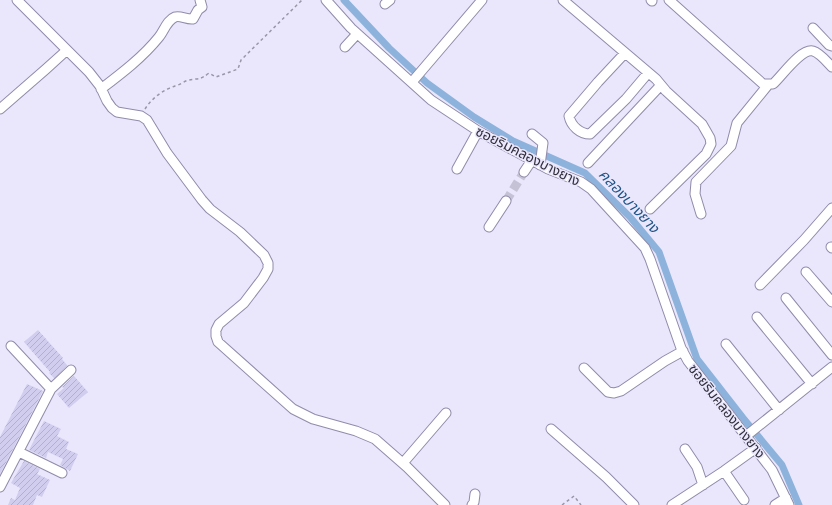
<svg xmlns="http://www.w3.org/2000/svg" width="832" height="505" font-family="Overpass,'Noto Sans Thai',sans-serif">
  <defs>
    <pattern id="building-hatch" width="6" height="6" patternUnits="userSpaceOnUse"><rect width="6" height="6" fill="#d0cdef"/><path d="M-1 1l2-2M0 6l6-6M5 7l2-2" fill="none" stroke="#b3b0ce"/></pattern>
  </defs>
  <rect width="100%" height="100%" fill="#eae7fc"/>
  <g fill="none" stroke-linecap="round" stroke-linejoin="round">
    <path stroke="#8db3dc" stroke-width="7" d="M344,0L389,48L427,83L474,117L513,141L585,173L630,217L659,252L697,359L743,418L782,465L799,505"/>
  </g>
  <path fill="url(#building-hatch)" d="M38,330L63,358L62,359L67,365L54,378L49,373L50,372L24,342Z
    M74,376L88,392L69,408L57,394L64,388L62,387Z
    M27,384L43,391L0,474V437Z
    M44,421L61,429L57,436L69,442L66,449L78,454L70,471L60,465L63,459L48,452L46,458L29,450Z
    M24,461L40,469L37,474L50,480L42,497L37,495L33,505H8L11,498L15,500L20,488L11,483Z"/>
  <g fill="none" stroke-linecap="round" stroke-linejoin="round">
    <path stroke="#c5c2d5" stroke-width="9" stroke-dasharray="9 4.5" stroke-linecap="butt" d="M506,201L524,172"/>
    <g stroke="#908baa" stroke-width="11">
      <path id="minor" d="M17,0L89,72L100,86L107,101L112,108L117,112L141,116L147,120L167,153L202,200L210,209L240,232L264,255L268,263V269L263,278L244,303L219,324L216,330V336L218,342L293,409L313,419L356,431L375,439L407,467L445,505
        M326,0L351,28L431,100L478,131L548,169L581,182L591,189L645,248L650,259L681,348L688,361L772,470L789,505
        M563,0L656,79L666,91L702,124L710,138L711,144L706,154L650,209
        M651,0L652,1
        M669,0L763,84H773C782,76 801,48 813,51C820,53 827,62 832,67
        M385,4L390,0
        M813,28L829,45L832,46
        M345,47L357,34
        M625,53L598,82L569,116C571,126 580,134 590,134L626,99L648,73
        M412,82L482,0
        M101,89C122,73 143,57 159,37C164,31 167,20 175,17C180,15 187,20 193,19L198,10L202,7L200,0
        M0,109L46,69L67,50
        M532,134L543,143L540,165
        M588,163L661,85
        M457,169L478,131
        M524,172L532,160
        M701,214L695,194L696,182L731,146L737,123L768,85
        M489,227L506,201
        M831,247L832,248
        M806,272L832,302
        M760,285L804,240L832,208
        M786,298L832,355
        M757,317L812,384
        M726,344L779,410
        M584,368L608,392L614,393L621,391L665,361L683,351
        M51,389L71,370
        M551,429L606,477L634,505
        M746,436L832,367
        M685,449L697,467L703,485
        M19,452L62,473
        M403,463L446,413
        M724,471L744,500
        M0,487L51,389L11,346
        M472,505L474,502L475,494
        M672,505L724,471L756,448
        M775,505L786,498"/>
    </g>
    <path stroke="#9996a8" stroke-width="1.5" stroke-dasharray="3 3" stroke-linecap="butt" d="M145,109C152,98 163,90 175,86C180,85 184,81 189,80C200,78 200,80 209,73L216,77L238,69L241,60L302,0
      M562,505L574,496L581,505"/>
    <use href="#minor" stroke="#fff" stroke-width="9"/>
  </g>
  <g text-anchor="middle" stroke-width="3" stroke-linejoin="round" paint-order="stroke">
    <g font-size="14" fill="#312e3b" stroke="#eae7fc">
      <text transform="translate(528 156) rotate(27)" y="5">ซอยริมคลองบางยาง</text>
      <text transform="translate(727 411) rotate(52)" y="5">ซอยริมคลองบางยาง</text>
    </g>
    <g font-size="15" font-style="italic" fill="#1f5588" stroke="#eae7fc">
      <text transform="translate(629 201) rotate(47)" y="5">คลองบางยาง</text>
    </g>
  </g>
</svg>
